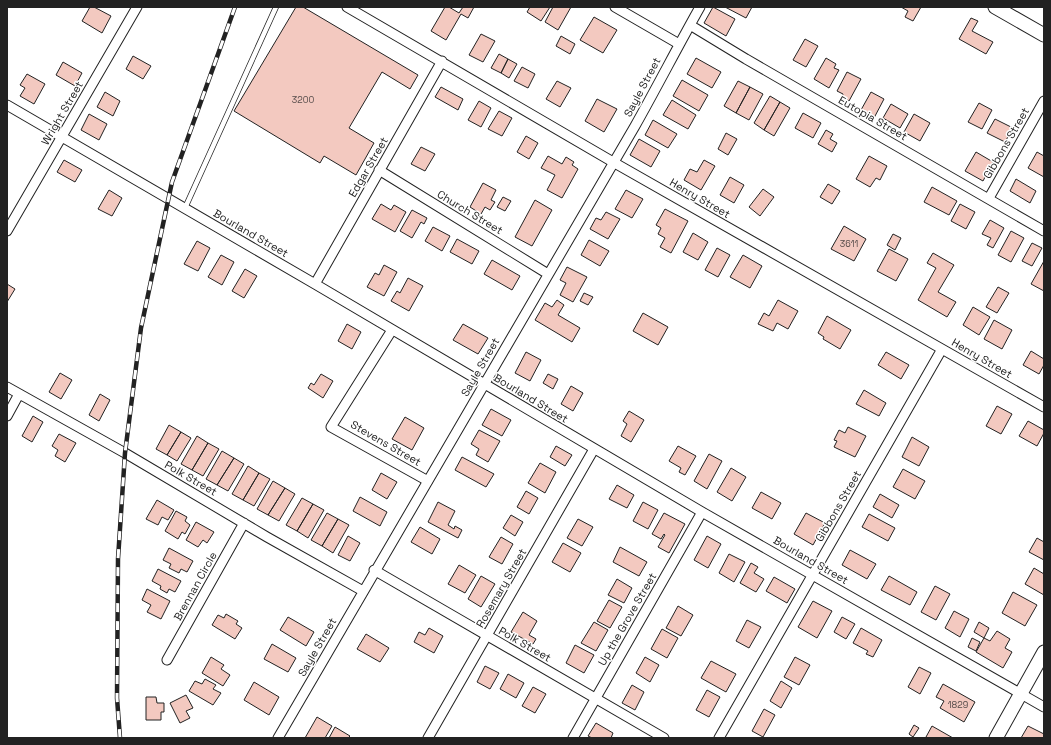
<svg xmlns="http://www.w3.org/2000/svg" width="1051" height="745" font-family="'Space Grotesk',sans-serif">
  <rect width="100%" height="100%" fill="#fff"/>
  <path fill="#f3c9c0" stroke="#222" d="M90,7H94L111,16L102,33L82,21Z
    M296,7H303L418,75L410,89L382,72L349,128L374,143L356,175L324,156L320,163L234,111Z
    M445,7H449L459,13L463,7H474L468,18L461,14L446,40L431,31Z
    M530,7H550L541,21L527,12Z
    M553,7H571L558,30L545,22Z
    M713,7L735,19L726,36L704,23Z
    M725,7H752L746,18Z
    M901,7H921L913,21L905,17L908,11Z
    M594,17L617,30L603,53L580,40Z
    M971,18L978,21L972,31L993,42L986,54L959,39Z
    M481,34L495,41L483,62L469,55Z
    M561,36L575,44L570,54L556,46Z
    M805,39L818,46L806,67L793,60Z
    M499,54L508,59L501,73L491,68Z
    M133,56L151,66L143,79L126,69Z
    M696,58L721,72L712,88L687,74Z
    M826,58L836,64L834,68L839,70L829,88L814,79Z
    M508,59L517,64L509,78L501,73Z
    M63,62L82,73L75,86L56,75Z
    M522,67L535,74L528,88L514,81Z
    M847,72L861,79L849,101L842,97L843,94L837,91Z
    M27,74L45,84L34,104L20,96L25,88L20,85Z
    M682,80L708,95L699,111L673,96Z
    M557,81L571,88L560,107L546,99Z
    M738,81L750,87L736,113L724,106Z
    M441,87L463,99L458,110L435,97Z
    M750,87L763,94L749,120L736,113Z
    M105,92L120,101L113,116L97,107Z
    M871,92L884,99L874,118L861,110Z
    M770,96L780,102L764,130L754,123Z
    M597,99L617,109L604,132L585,121Z
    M672,100L696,115L688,129L663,115Z
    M479,101L491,108L481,127L468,120Z
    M780,102L790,108L774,136L764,130Z
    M979,103L992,110L982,129L968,122Z
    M891,104L908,114L900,128L883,118Z
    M499,111L512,118L502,136L488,129Z
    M803,113L821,123L813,138L795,128Z
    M89,114L107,124L99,140L81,130Z
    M914,114L930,123L920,141L904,132Z
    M995,119L1013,128L1005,142L987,133Z
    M653,120L677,134L668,148L645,135Z
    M826,130L833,134L830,139L837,143L832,152L818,144Z
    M726,133L737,139L728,155L718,149Z
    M526,136L538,143L529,159L517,152Z
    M639,139L660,151L651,167L630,155Z
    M421,147L435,154L425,171L411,164Z
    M976,152L993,162L983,181L965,171Z
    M1037,152L1044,156V177L1028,168Z
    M548,156L562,164L566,157L574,162L572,165L578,169L562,198L547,190L555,175L541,168Z
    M869,156L887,166L880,180L876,178L870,187L856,179Z
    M64,160L82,170L75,182L57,172Z
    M704,160L715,166L701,190L684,180L690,169L697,172Z
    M730,177L744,185L734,203L720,195Z
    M1016,179L1036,191L1030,203L1010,191Z
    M483,183L496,190L491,200L495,202L490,210L485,207L481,214L470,207Z
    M828,184L840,191L832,204L820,197Z
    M932,187L957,201L949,215L924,202Z
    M763,189L774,197L760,216L749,207Z
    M109,190L122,198L112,216L98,209Z
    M626,190L643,199L632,218L615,209Z
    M503,197L511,201L505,211L497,207Z
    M535,200L552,210L532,246L515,237Z
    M381,204L391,210L394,205L406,212L395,232L372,219Z
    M960,204L975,212L966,229L951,221Z
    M665,209L688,221L671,253L660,247L665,238L658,234L661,228L656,225Z
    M412,210L427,218L424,224L421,222L412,238L400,231Z
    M606,212L620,219L608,239L590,229L596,218L601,220Z
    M990,220L1004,228L993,248L987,245L991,238L982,234Z
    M844,226L866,239L854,261L831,249Z
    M433,227L450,236L442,251L425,241Z
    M1011,231L1024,238L1011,262L998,255Z
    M693,233L708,242L698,260L683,252Z
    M893,234L901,238L895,250L887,245Z
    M457,239L479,251L472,264L450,252Z
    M589,240L609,251L600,266L581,255Z
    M197,241L210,248L198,271L184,264Z
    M1032,243L1042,248L1032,266L1022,261Z
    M717,248L730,255L718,277L705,270Z
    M889,249L908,259L896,281L877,271Z
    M933,253L954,265L938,292L956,302L947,317L918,300L936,268L927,263Z
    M221,255L234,262L222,285L208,277Z
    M743,255L762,266L750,288L730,277Z
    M492,260L520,276L512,290L484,274Z
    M1044,261V291L1031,284Z
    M384,265L397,272L384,296L367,287L375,273L379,275Z
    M567,267L587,277L573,302L560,295L566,283L560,280Z
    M245,269L257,276L244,298L232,291Z
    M408,278L423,286L409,311L391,301L397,291L400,293Z
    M7,284L15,289L7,302Z
    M998,287L1009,293L997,313L986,307Z
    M584,293L593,297L588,305L580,301Z
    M557,300L564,305L558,315L580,328L572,342L535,320L545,303L552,307Z
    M778,300L798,311L788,329L777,323L773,331L758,324L764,313L769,316Z
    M973,307L990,317L979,335L963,325Z
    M643,313L668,327L658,345L633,331Z
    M827,316L851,330L840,349L823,339L824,337L818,333Z
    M994,320L1012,330L1002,349L984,339Z
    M347,324L361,332L352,349L338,341Z
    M463,324L488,338L478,354L453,340Z
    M1031,351L1044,359V365L1039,374L1023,365Z
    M526,352L541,360L530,381L515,373Z
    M886,352L909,365L901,379L878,365Z
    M60,373L72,380L61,399L49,392Z
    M321,374L333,381L323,398L308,388L311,383L314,385Z
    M548,374L558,379L553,389L543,383Z
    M571,386L583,393L573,411L561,404Z
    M864,390L886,403L879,416L856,404Z
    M100,394L110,400L99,421L89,415Z
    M997,406L1012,414L1001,434L986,426Z
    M491,409L511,420L502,436L482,425Z
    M629,411L644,420L631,442L621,436L627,424L623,421Z
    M33,416L43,422L32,442L22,436Z
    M405,417L424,428L412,450L392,439Z
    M1028,421L1044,430V433L1037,446L1019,436Z
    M169,425L181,432L167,455L156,449Z
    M848,427L866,436L855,457L834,447L837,441L834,440L839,430L845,433Z
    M479,430L500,441L488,462L476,455L479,449L471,444Z
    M181,432L191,438L177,461L167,455Z
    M59,434L76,443L65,462L55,456L58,450L52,446Z
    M197,436L208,443L192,470L181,464Z
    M912,437L929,447L919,466L902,457Z
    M208,443L219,449L203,476L192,470Z
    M556,446L572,455L565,466L550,457Z
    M678,446L696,456L685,475L679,472L681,468L669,461Z
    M222,451L234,458L217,485L206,479Z
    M709,454L722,461L707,489L694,481Z
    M462,457L494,474L486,487L455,470Z
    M234,458L244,464L228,491L217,485Z
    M540,463L556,472L545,493L528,483Z
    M248,466L259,473L243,500L232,494Z
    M731,468L746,477L732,501L717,492Z
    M903,469L925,481L915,499L893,487Z
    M259,473L270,479L254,506L243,500Z
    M381,473L397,482L387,499L372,490Z
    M273,481L285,488L268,515L257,509Z
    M617,485L634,495L627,508L609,499Z
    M285,488L295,494L279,521L268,515Z
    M526,491L538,498L529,514L517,507Z
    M761,492L781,503L772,519L752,508Z
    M880,494L899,505L892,518L873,507Z
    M360,497L387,512L380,526L353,511Z
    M302,498L313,504L297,531L286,525Z
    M157,500L174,510L168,520L162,517L158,525L146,519Z
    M438,502L455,511L448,525L454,529L455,526L462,530L458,538L428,522Z
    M643,502L658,510L648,529L633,521Z
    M313,504L324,510L308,538L297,531Z
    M176,511L187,517L185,521L190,525L185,534L182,532L178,539L165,531Z
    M327,513L338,519L322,546L311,540Z
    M664,513L685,524L669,553L658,547L665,535L664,534L661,539L652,534Z
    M806,513L825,523L813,545L794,534Z
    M869,514L895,528L888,541L862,527Z
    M511,515L523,522L515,536L503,528Z
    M338,519L349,525L333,553L322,546Z
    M578,519L593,527L582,546L567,538Z
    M196,522L214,532L207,543L203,540L198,547L186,540Z
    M420,527L440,539L432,554L411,542Z
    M348,536L360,543L350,561L338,555Z
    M707,536L721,544L708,568L694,560Z
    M501,537L513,544L502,564L489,557Z
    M1037,538L1044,542V560L1029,552Z
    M563,543L581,553L570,572L552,562Z
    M620,547L647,562L639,576L613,562Z
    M169,548L193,561L187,572L181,569L179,573L169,568L171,564L163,560Z
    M850,550L876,564L867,579L842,565Z
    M729,554L745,562L734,582L719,573Z
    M751,563L758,567L754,573L764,579L756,592L740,583Z
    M459,565L476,575L465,593L448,584Z
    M1034,568L1044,574V595L1025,584Z
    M158,569L181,581L175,592L169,589L167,593L160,589L161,586L152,581Z
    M481,576L495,584L481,607L468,599Z
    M889,576L917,592L910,605L881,590Z
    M774,577L795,589L787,603L766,591Z
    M617,579L632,588L624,603L608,595Z
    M935,586L950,594L936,620L921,612Z
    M147,589L170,601L161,619L147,612L151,605L142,600Z
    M1013,592L1037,605L1025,626L1002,613Z
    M609,600L622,607L610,628L597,621Z
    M813,601L832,611L817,638L798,627Z
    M678,606L693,615L681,636L666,628Z
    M954,611L969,619L960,637L945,628Z
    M523,612L537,621L529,635L536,639L533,644L511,632Z
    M226,614L238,621L236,624L242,628L235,639L212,625L218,615L224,618Z
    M288,617L314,632L306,646L280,630Z
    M842,617L855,624L846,639L834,632Z
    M747,620L761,627L749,648L736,641Z
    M594,622L608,630L596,651L581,643Z
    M979,622L989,628L984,638L974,632Z
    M429,628L443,636L434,653L414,642L419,632L425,635Z
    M861,628L882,640L873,657L866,654L868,651L853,643Z
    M662,629L678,638L667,658L651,649Z
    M997,631L1010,639L1005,648L1012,652L1003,668L976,652L984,638L990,641Z
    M366,634L389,648L380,662L357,649Z
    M972,638L980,642L976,651L968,647Z
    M272,644L296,658L288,672L264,659Z
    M575,645L594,655L584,673L566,663Z
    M211,657L224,665L221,669L230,675L223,686L202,673Z
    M645,657L659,665L650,682L636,673Z
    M795,657L810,665L799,685L784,677Z
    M711,661L736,674L726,692L701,678Z
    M485,666L499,673L490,689L477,682Z
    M919,667L931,673L920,694L908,687Z
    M508,674L524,683L516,698L500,689Z
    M205,679L216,685L213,689L221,693L213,705L189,691L195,681L202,684Z
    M781,681L792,688L781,708L770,701Z
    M254,682L279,697L269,715L244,700Z
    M943,684L975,702L964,722L940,708L944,701L936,697Z
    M632,685L644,692L635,710L622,703Z
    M533,687L546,694L535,713L522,706Z
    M707,690L720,697L709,717L696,710Z
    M186,695L193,708L186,711L190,718L180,723L170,703Z
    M146,697H156L157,703H164V712H161V720H146Z
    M764,709L775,715L763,737L752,731Z
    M317,717L332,726L325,738H305Z
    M596,723L613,733L611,738H592L588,736Z
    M914,725L919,728L913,737L909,734Z
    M932,726L953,738H928L926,737Z
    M1028,726L1044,734V738H1021Z
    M335,727L350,736L348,738H329Z"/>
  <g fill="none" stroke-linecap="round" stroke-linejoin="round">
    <g stroke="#222" stroke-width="6">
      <path id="lane" d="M185,208L276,7"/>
    </g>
    <g stroke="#222" stroke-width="11">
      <path id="street" d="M347,7L613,162L1044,407
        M615,7L679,44
        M690,25L746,59L1044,231
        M7,105L315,284L702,512L1044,707
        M379,170L548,274
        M989,198L1044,101
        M7,231L137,7
        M315,284L442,61
        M392,330L331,427L428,481
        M7,387L125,453L267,537L363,591
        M7,416L19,394
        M374,570L664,738
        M167,660L244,523
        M278,738C396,533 517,331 635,126C657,87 678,46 700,7
        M428,738L594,449
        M573,738L702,512
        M719,738L942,349"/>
    </g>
    <g stroke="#222" stroke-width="15">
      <path id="secondary" d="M995,7L1044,35
        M996,738L1044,652"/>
    </g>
    <use href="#lane" stroke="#fff" stroke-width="4.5"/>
    <use href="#street" stroke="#fff" stroke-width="9"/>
    <use href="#secondary" stroke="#fff" stroke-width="13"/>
    <g stroke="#222" stroke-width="4.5">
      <path id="rail" d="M120,738L117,698L118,559L125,453L141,328L172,182L235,7"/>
    </g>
    <use href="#rail" stroke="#fff" stroke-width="3" stroke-dasharray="9" stroke-linecap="butt"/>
  </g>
  <g text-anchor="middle" stroke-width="3" stroke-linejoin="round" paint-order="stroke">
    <g font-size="9" fill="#564c4a">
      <text x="303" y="103">3200</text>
      <text x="849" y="247">3611</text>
      <text x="958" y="708">1829</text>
    </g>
    <g font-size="11" fill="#222" stroke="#fff">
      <text transform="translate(642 87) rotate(-62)" y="4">Sayle Street</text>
      <text transform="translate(62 113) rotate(-60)" y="4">Wright Street</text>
      <text transform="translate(873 118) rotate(30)" y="4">Eutopia Street</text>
      <text transform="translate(1006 143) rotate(-60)" y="4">Gibbons Street</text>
      <text transform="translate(368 167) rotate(-60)" y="4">Edgar Street</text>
      <text transform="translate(700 198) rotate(30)" y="4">Henry Street</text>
      <text transform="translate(470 212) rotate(31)" y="4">Church Street</text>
      <text transform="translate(251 233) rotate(30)" y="4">Bourland Street</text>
      <text transform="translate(982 358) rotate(30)" y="4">Henry Street</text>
      <text transform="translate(480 367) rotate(-60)" y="4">Sayle Street</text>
      <text transform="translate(531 398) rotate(31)" y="4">Bourland Street</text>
      <text transform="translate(386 443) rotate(30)" y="4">Stevens Street</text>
      <text transform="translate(191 478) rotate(30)" y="4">Polk Street</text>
      <text transform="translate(838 506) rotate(-60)" y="4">Gibbons Street</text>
      <text transform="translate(811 560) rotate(30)" y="4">Bourland Street</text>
      <text transform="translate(195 586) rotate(-61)" y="4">Brennan Circle</text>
      <text transform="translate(501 588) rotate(-60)" y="4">Rosemary Street</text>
      <text transform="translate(627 619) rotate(-60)" y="4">Up the Grove Street</text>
      <text transform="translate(525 644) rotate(30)" y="4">Polk Street</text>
      <text transform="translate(317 647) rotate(-60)" y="4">Sayle Street</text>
    </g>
  </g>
  <rect width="1051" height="745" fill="none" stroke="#222222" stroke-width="16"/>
</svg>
